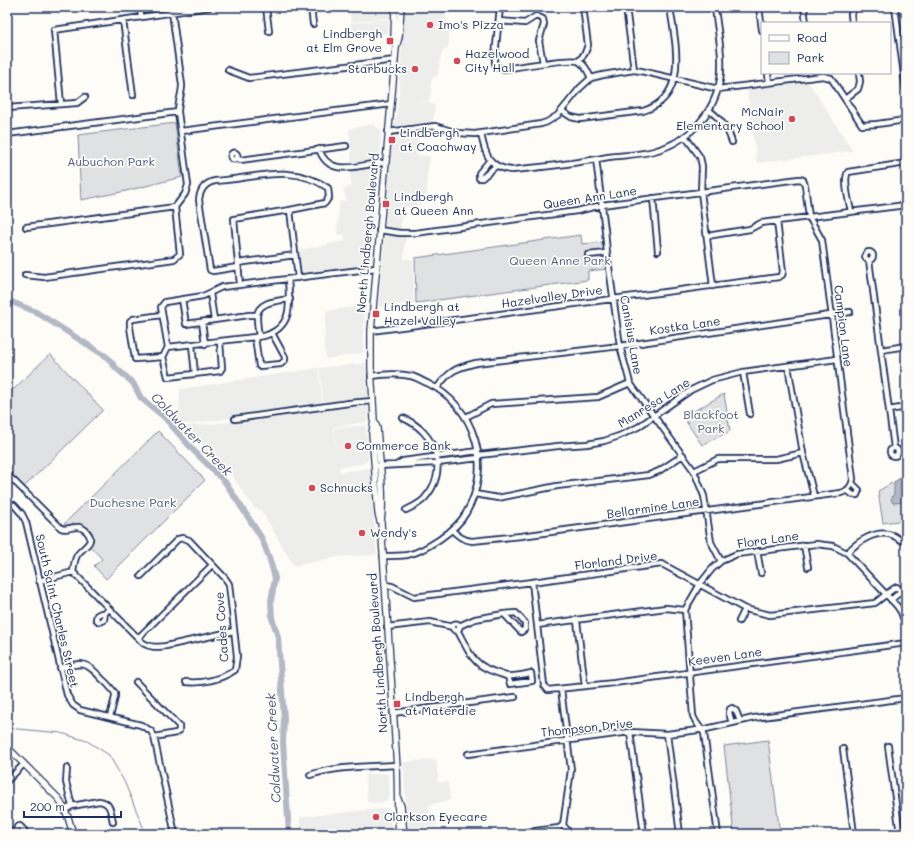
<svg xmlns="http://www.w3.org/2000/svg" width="913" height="841" font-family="Mali,sans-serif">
  <rect width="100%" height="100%" fill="#fdfcf7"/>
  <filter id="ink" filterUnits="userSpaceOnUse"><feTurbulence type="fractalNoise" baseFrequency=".025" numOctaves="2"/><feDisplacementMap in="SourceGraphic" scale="8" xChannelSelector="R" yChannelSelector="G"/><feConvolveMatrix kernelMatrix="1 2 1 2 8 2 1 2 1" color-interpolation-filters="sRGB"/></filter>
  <g filter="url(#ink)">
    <path fill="#edeeec" d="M349,7H391L390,18L351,22Z
      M404,7H445V16L449,22V46L443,51L440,59L438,75L433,77L431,82L430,100L404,104L426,101L435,106L433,122L394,128L398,105Z
      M389,19V33L351,38L350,23Z
      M807,80L853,151L757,163L747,88Z
      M373,124L381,130L380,155L371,158L372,161L352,163L349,129Z
      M419,130L416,155L430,156L427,176V201L422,204L403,208L401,224L402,231L406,235L404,259L413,260L414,303L379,307L392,135Z
      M370,167H377L371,264L301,274L299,250L345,241V235L337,234L339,202L346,200L344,189L352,186L349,170Z
      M366,305L363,334V353L326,359L324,344L326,311Z
      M366,363L368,398L324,404L319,368Z
      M318,368L323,404L191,424H183L179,417L180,389Z
      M368,405L367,422L333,427L337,449L334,428L366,425L368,460L362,464L339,467L340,472L370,468L377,555L337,557L294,566L261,510L254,508L231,474L188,431L186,426L242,421Z
      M436,759L438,778L436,782H448L450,800L429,805L430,817H436L437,825L408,829L403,762Z
      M386,773L389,778L390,797L383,802L370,803L367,801L365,775Z
      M388,808L392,834H300V821L301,817Z"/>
    <path fill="#e0e1e3" stroke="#7e88a0" d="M175,123L182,177L126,191L81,200L78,135Z
      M581,235L582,244L604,242L608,269L588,271V280L416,303L415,258Z
      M50,354L103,410L24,487L7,469V389H14Z
      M724,394L730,431L702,445L683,417Z
      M158,431L205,480L106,579L94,566L102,559L88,544L90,540L84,529H70L62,526Z
      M906,475V520L883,523L878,491Z
      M768,740L780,834H734L724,746Z"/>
    <path fill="#b3b8c5" stroke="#76819c" d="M906,475V502L893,503L891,500L894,493V483L897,480Z"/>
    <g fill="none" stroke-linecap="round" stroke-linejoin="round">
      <path stroke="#76819c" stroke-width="1" d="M7,728L61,733L87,741L109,755L124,781L146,834"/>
      <path stroke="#b3b8c5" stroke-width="6" d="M7,300L36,312L107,357L116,368L133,383L141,398L164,417L194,451L225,482L261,537L269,557L275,578L271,601L272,618L278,637L284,719L283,742L289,834"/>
      <g stroke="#1b2f5e" stroke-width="8">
        <path id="minor" d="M140,7L141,17
          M266,7L269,31
          M311,7L313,24
          M500,7L495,56V62L496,67L504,69C517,67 569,58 578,61C585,64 588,72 591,78
          M626,7L634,70
          M759,7L762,30
          M804,7L806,23
          M895,7L906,90
          M123,20L133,95
          M499,21L525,23L536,16L543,19L544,24L539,41L543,63
          M852,23L851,14L855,7
          M579,61L585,53L588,45L583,7
          M228,70L249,78L395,60
          M768,73L769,83
          M845,99L858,89L860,82L859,73
          M61,104L54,30L209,7
          M7,108L77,103L85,97
          M709,110C721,119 728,128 732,142
          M562,111L571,117L580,119L643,111C690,97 675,42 670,7
          M181,131L391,104
          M388,132L435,126L458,133L475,134L541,124L547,122L558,115L580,88L591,78L603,75L634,70L641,71L718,89L823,76L831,78L862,125L877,124L906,120
          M7,134L178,112
          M481,134C485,154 489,168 512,170C544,167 577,163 608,157C623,155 639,155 654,151C688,142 714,114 720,80C724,56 717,30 715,7
          M685,136L700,157L702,166L701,192L713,286
          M319,149C330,181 362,162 386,163
          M230.5 156a3.5 3.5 0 1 1 7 0a3.5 3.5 0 1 1-7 0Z
          M237,158L240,160L346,146
          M596,159L605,230L607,253L620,346L630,383L694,471L704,496L711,542L721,561
          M490,160L479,173V178H482L496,166
          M653,198L658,251
          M851,211C849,202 843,180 848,172L906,163
          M777,221L783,272L782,275
          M26,227L175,207
          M379,230L400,233H415L577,211L602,205L799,179L803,180
          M707,236L750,229L761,223L906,205
          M865 256a4 4 0 1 1 8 0a4 4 0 1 1-8 0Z
          M588,255L607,253
          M869,260L894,448
          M238,263L295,255
          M238,267L213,271L210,270L199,200C200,189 205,183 215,181C255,179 291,162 328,188L329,197L325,203L290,210
          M25,275L44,277L174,259L180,254L175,207L185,194L188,185L178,112C178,102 182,94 182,85L172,12
          M288,279C290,304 293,327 264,336L168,347L161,307L165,302L203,296L222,287L376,268
          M240,285L234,219L290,210L298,278
          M210,293L214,320
          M182,299L186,324L249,315H257
          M162,315L133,319L130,321V327L135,359L163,357
          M202,322L205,344
          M371,331L779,277L782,275
          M255,337L259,366L281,364L285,360V357L272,333
          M259,337C258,330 257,324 257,317C257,301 278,301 290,299
          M192,345L195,374
          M168,347L163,357L168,377L220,371L222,368L220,342
          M881,350L906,346
          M788,366L803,453L814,496
          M743,372L750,414
          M371,376C384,374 398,373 411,376C416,377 422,381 427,383C476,406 493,467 466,513C460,524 450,532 440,539C431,545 418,553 407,555C400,556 391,556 383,556
          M437,388C450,370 456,368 476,363L620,346L850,312
          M889,410L906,407
          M466,417L491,404L598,397L630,383
          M403,418C436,432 450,471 424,499C419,504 412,507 406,510
          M235,419L349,403L373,401
          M890 452a4 4 0 1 1 8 0a4 4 0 1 1-8 0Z
          M479,455L558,446L587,444L604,441L619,436L638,427L691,390L712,380L743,372L837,359
          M398,464L403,461L478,451
          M377,466L437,463L479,458
          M694,471L718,459H776L803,453
          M7,474L61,528C67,531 72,526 79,527C82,528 85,529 87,532C96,542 83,547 78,554C74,559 74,567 73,572L39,581
          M847,490L853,495H857L859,490L852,483
          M475,494L498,498L557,486L649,475L659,471L683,455
          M14,505L22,514L26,522L67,695L73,705L80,710L141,725L151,731L154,737L175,834
          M452,530C458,536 463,540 472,541L521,536L841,493C848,491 852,486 853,479L822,240L809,217L805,185L803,180
          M804,545L808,567
          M757,551L761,573
          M847,553C857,542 876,529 892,535C897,537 900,541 906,542
          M73,572L143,643C151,648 157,647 166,646L234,631
          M141,576L178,539L183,538L189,540L225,578L229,584L237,656L235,670C222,679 202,684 186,682
          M532,582L544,685L548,690L614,683L906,643
          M385,585L392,586L414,597L532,582L662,564L745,609L770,615L875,603C881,599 893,588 897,587L900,590L899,593L891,600
          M105,613H101L97,615L96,619L99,622L104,620L105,613L109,609
          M577,621L585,686
          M739,621L745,609
          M452.5 627a3.5 3.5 0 1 1 7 0a3.5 3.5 0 1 1-7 0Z
          M537,625L666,608L685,610
          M459,626L475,619L504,614L521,632L525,629V623L516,613L504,614
          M387,627L430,622L453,627
          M457,630C463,639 467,652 475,660C483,669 495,672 506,676C514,677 522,675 531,673L532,681L510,684L508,676
          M138,638L212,565
          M60,668C83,662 86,661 102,679C107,683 111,688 115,693V697L110,717
          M136,682L179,726V731L176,733L154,737
          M393,713L515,697
          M732,723L729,713L730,709L732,708L736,711L740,721
          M630,732L644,834
          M667,734L680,834
          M888,746L900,834
          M843,749L854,834
          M468,754L630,732L667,734L706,729L754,718L906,698
          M67,768L66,782L72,806
          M310,775C337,766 368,767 396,765
          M7,781L24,764
          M65,810L72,806L99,801C111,802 111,813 113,822
          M563,825L567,830V834
          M7,833L16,831L17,827L20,826L24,830L21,834
          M525,834L527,832L559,828L563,825L571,770L561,689
          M718,834L704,733L696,722L693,716L685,610L700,584L712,569L721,561L737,554L816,544L833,546L847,553L897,606L901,612L906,626"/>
      </g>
      <g stroke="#1b2f5e" stroke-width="8">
        <path id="major" d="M395,7L394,37L396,47
          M374,420L372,433L378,513L380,521
          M7,747L59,799L68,817L73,834
          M398,799L401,806L404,834
          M399,834C397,812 398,790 397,768L381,522C385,492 379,459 377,428L374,420L373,401L371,368V331L396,48L399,37L401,7"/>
      </g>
      <use href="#minor" stroke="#fdfcf7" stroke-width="4.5"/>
      <use href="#major" stroke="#fdfcf7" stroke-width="5.5"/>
    </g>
  </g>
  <g fill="#d1495b" stroke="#fdfcf7" stroke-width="1.5">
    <circle cx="430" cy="25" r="4"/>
    <rect x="386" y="37" width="8" height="8" rx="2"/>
    <circle cx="457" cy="61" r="4"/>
    <circle cx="415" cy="69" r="4"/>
    <circle cx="792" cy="119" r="4"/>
    <rect x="388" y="136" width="8" height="8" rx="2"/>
    <rect x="382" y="200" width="8" height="8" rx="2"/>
    <rect x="372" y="310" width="8" height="8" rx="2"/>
    <circle cx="348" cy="446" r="4"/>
    <circle cx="312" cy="488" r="4"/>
    <circle cx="362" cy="533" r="4"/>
    <rect x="393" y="700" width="8" height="8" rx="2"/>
    <circle cx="376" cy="817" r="4"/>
  </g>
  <g text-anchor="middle" stroke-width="3.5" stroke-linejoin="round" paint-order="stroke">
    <g font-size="12" fill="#1b2f5e" stroke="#fdfcf7" text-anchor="start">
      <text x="438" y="29">Imo's Pizza</text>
      <text x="382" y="38" text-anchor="end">Lindbergh<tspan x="382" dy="14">at Elm Grove</tspan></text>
      <text x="465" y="58">Hazelwood<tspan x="465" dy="14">City Hall</tspan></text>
      <text x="407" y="73" text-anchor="end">Starbucks</text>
      <text x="784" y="116" text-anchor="end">McNair<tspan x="784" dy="14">Elementary School</tspan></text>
      <text x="400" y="137">Lindbergh<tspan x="400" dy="14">at Coachway</tspan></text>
      <text x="394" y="201">Lindbergh<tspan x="394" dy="14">at Queen Ann</tspan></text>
      <text x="384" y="311">Lindbergh at<tspan x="384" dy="14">Hazel Valley</tspan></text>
      <text x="356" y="450">Commerce Bank</text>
      <text x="320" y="492">Schnucks</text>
      <text x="370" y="537">Wendy's</text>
      <text x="405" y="701">Lindbergh<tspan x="405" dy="14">at Materdie</tspan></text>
      <text x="384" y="821">Clarkson Eyecare</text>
    </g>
    <g font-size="12" fill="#4c5c7f" stroke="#fdfcf7">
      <text x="111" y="166">Aubuchon Park</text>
      <text x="560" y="265">Queen Anne Park</text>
      <text x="711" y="419">Blackfoot<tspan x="711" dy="14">Park</tspan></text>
      <text x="133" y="507">Duchesne Park</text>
    </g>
    <g font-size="12" fill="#1b2f5e" stroke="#fdfcf7">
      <text transform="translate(590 198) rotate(-9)" y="4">Queen Ann Lane</text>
      <text transform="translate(368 233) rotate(-85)" y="4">North Lindbergh Boulevard</text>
      <text transform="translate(552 297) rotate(-8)" y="4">Hazelvalley Drive</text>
      <text transform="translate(685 326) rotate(-8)" y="4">Kostka Lane</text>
      <text transform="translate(843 326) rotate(83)" y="4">Campion Lane</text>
      <text transform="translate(631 335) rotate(80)" y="4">Canisius Lane</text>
      <text transform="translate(654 403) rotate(-32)" y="4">Manresa Lane</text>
      <text transform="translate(653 508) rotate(-8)" y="4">Bellarmine Lane</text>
      <text transform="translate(768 540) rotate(-8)" y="4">Flora Lane</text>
      <text transform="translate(616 561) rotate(-7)" y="4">Florland Drive</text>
      <text transform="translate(57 611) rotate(77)" y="4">South Saint Charles Street</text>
      <text transform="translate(222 627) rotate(-94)" y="4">Cades Cove</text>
      <text transform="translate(378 653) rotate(-94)" y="4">North Lindbergh Boulevard</text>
      <text transform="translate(725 657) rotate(-8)" y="4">Keeven Lane</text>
      <text transform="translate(587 728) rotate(-6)" y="4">Thompson Drive</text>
    </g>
    <g font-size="13" font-style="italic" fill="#49587d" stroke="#fdfcf7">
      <text transform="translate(192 434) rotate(46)" y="5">Coldwater Creek</text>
      <text transform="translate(273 748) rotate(-93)" y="5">Coldwater Creek</text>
    </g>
  </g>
  <rect width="913" height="841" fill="none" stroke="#fdfcf7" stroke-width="24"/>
  <rect x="12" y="12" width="889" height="817" fill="none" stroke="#1b2f5e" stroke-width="1.5" filter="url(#ink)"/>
  <rect x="761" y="22" width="130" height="52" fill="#fdfcf7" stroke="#a3aaba"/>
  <rect x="769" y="35" width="20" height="6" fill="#fdfcf7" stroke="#a3aaba"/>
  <text x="797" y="42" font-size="12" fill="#1b2f5e">Road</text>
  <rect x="769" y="52" width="20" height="12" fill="#e0e1e3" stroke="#a3aaba"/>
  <text x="797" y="62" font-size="12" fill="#1b2f5e">Park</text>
  <path d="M24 811v6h97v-6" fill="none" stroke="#1b2f5e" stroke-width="2"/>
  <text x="30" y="811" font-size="12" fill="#1b2f5e" stroke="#fdfcf7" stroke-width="3" paint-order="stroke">200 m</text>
</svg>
